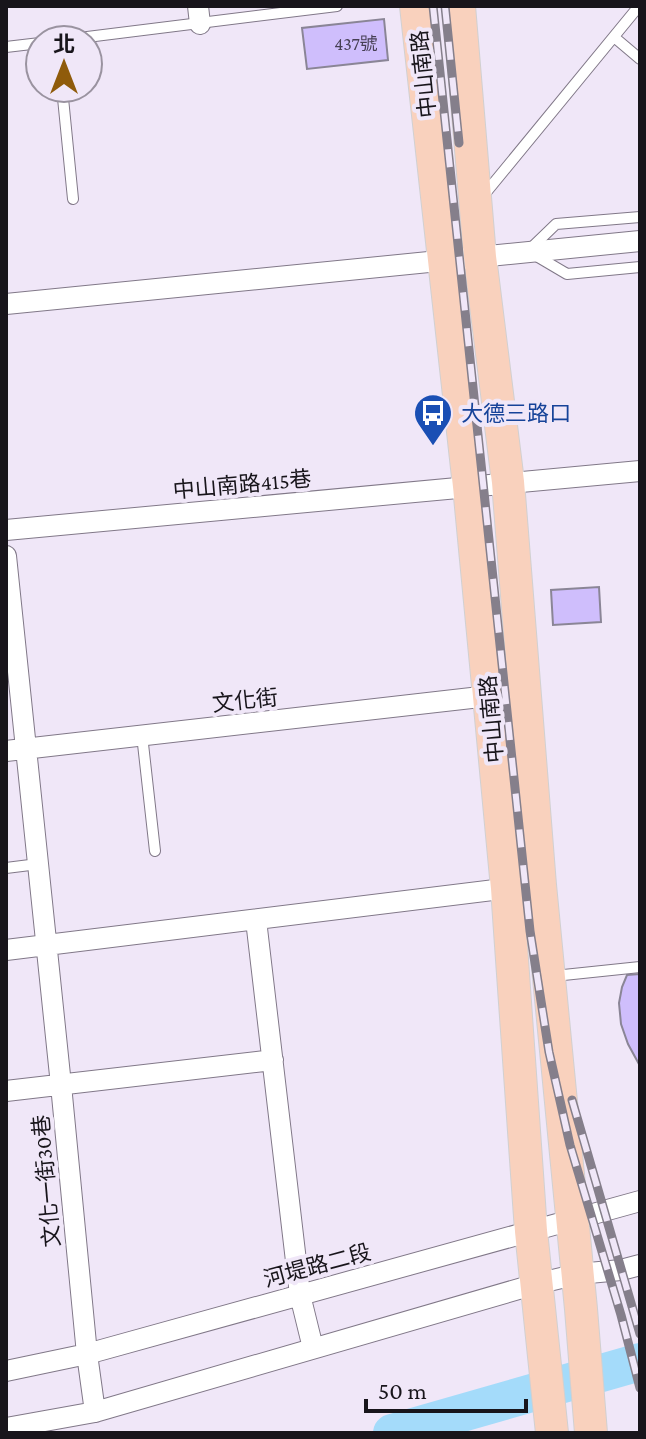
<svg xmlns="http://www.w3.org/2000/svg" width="646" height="1439" font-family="'Crimson Pro','Noto Sans TC',serif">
  <rect width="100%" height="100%" fill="#f0e7f8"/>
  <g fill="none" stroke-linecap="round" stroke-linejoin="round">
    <path stroke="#a4dbfa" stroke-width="38" d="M392,1433L640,1362"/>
  </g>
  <path fill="#cfbefc" stroke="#8a8596" stroke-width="2" d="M384,19L388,60L307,69L302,28Z
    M599,587L601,622L553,625L551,590Z
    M640,974V1066L628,1044L621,1024L619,1003L622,987L627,975Z"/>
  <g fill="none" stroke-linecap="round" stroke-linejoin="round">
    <g stroke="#817888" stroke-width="12">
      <path id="lane" d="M614,37L640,59
        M63,40L337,6
        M6,47L40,43
        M62,88L73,199
        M483,196L639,6
        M640,217L556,224L528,251L567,274L640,267
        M142,735L155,851
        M6,868L38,864
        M554,976L640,967"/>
    </g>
    <g stroke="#817888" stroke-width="22">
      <path id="street" d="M198,6L200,24
        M6,304L640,241
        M6,530L640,471
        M6,556L61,1085L87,1354L95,1412
        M6,751L489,696
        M256,920L300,1295L313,1348
        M6,950L518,887
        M6,1091L273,1060
        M6,1371L87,1354L640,1201
        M6,1428L95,1412L536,1284L578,1274L621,1270L640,1265"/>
    </g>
    <g stroke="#d1d0d1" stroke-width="34">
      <path id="primary" d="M416,6L469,486L489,696L507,888L531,1231L552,1433
        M459,6L480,257L508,482L540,885L581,1309L591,1433"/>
    </g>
    <use href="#lane" stroke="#fff" stroke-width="10"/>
    <use href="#street" stroke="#fff" stroke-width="20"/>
    <use href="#primary" stroke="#f9d1bd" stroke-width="32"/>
    <g stroke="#857f8b" stroke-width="9">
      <path id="rail" d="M433,6L530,931L549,1052L570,1145L621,1315L640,1388
        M445,6L459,143
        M572,1100L640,1334"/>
    </g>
    <use href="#rail" stroke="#f0e7f8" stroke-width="6" stroke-dasharray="18" stroke-linecap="butt"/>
  </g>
  <defs>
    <g id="bus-pin" transform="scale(2)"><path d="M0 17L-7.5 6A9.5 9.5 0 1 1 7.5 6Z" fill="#1a4fb4" stroke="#f0e7f8"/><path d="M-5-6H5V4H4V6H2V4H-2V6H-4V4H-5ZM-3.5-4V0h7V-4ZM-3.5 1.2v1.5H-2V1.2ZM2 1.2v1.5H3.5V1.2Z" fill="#fff"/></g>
  </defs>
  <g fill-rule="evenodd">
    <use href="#bus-pin" x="433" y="413"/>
  </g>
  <g text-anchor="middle" stroke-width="8" stroke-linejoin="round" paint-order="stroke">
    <g font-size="18" fill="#463f53">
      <text x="356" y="50">437號</text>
    </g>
    <g font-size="22" fill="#18151b" stroke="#f0e7f8">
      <text transform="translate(423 74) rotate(-96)" y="8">中山南路</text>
      <text transform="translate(242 484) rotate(-5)" y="8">中山南路415巷</text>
      <text transform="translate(245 700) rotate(-6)" y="8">文化街</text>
      <text transform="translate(491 719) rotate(-95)" y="8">中山南路</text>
      <text transform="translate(46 1181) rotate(-95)" y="8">文化一街30巷</text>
      <text transform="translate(317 1265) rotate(-15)" y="8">河堤路二段</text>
    </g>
    <g font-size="22" fill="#164399" stroke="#f0e7f8" text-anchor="start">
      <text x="461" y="421">大德三路口</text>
    </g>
  </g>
  <rect width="646" height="1439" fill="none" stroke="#18151b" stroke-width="16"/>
  <g transform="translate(64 64)"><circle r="38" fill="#f0e7f8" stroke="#9a93a0" stroke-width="2"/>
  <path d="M0-6L14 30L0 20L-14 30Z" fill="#8f5b0b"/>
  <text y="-12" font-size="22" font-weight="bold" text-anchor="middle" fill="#18151b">北</text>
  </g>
  <path d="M366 1399v12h160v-12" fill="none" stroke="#18151b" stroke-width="4"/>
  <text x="378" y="1399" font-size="24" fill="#18151b" stroke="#f0e7f8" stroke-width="6" paint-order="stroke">50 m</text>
</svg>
